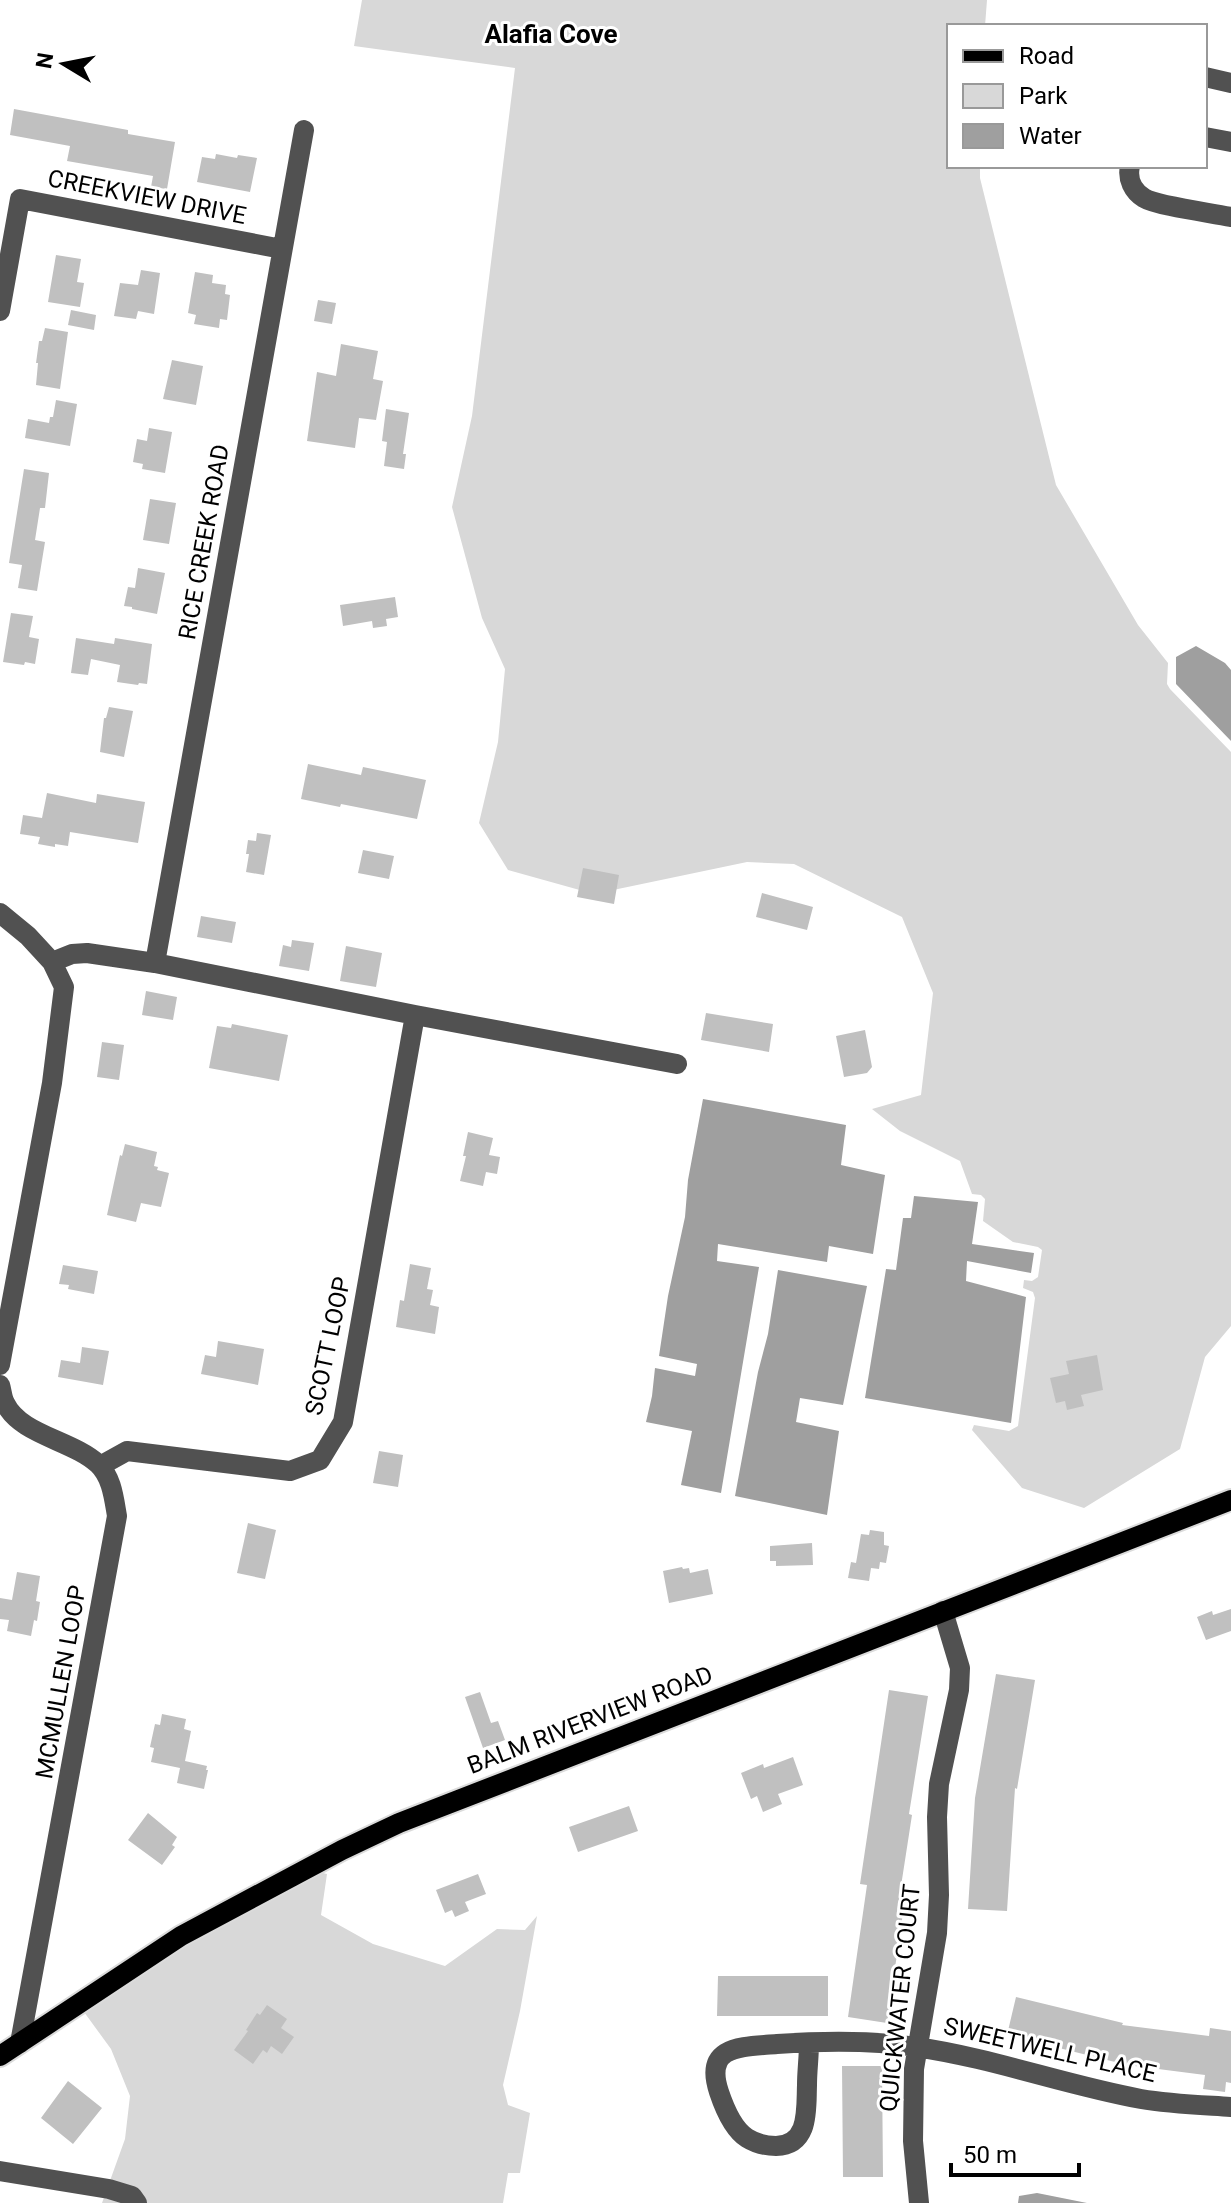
<svg xmlns="http://www.w3.org/2000/svg" width="1231" height="2203" font-family="Roboto,sans-serif">
  <rect width="100%" height="100%" fill="#fff"/>
  <path fill="#d8d8d8" d="M362,0H987L985,26H949V166H980V178L1056,485L1138,625L1168,663L1167,684L1170,689L1231,752V1326L1205,1357L1180,1449L1084,1508L1022,1488L972,1430L974,1425L1009,1431L1018,1426L1035,1298L1033,1292L1023,1288L1024,1280L1032,1281L1038,1277L1042,1250L1038,1247L1013,1242L983,1221L985,1199L981,1195L972,1194L960,1161L900,1131L872,1109L921,1095L933,993L902,917L794,864L747,862L594,894L508,870L479,823L498,742L505,669L482,618L452,507L472,416L515,68L354,46Z
    M319,1872L327,1874L321,1915L373,1944L445,1966L497,1929L525,1930L537,1916L520,2011L503,2085L508,2105L530,2113L520,2173H508L503,2203H102L125,2139L130,2096L111,2049L84,2012L187,1944Z"/>
  <path fill="#9f9f9f" d="M1196,646L1225,663L1231,670V741L1176,684V657Z
    M703,1099L846,1125L841,1165L885,1175L873,1254L829,1246L827,1262L718,1244L717,1261L759,1267L721,1493L681,1485L692,1431L646,1422L652,1396L655,1368L695,1376L697,1364L659,1356L668,1296L685,1217L688,1180Z
    M914,1196L978,1202L972,1244L1034,1253L1031,1273L967,1261L966,1281L1026,1297L1011,1423L865,1398L886,1269L896,1270L903,1218H911Z
    M778,1270L867,1286L843,1405L800,1398L796,1422L839,1431L827,1515L735,1496L758,1372L768,1334Z
    M1037,2193L1087,2203H1018L1019,2196Z"/>
  <path fill="#c0c0c0" d="M14,109L128,130V134L175,142L167,189L151,187L153,176L67,161L70,146L10,135Z
    M216,154L237,158L238,155L257,158L250,192L197,182L202,157L215,159Z
    M56,255L81,259L77,282L84,283L80,307L48,302Z
    M141,270L160,273L154,314L138,311L136,319L114,316L120,283L138,285Z
    M195,272L213,275L212,283L226,285L225,294L230,295L227,320L220,319L219,328L194,324L196,315L188,313Z
    M318,300L336,303L332,324L314,321Z
    M71,310L96,315L94,330L68,325Z
    M45,328L68,332L60,389L36,385L38,363H36L39,341H42Z
    M341,344L378,351L373,379L383,381L376,420L359,418L355,448L307,441L317,372L336,376Z
    M172,360L203,366L196,405L163,399Z
    M56,400L77,404L70,446L25,438L28,419L49,423L50,417H53Z
    M386,409L409,413L403,454H406L404,469L384,466L387,442L382,441Z
    M149,428L172,432L165,473L142,469L143,464L133,462L137,439L147,441Z
    M24,469L49,473L45,508H40L35,540L45,542L37,591L18,588L22,565L9,563Z
    M150,499L176,503L169,544L143,540Z
    M138,568L165,573L157,614L132,609V607L124,606L128,587L135,588Z
    M395,597L398,617L386,619L387,626L373,628L372,621L343,626L340,605Z
    M11,613L33,616L29,637L39,639L35,664L25,662L24,665L3,662Z
    M76,638L114,644L115,638L152,644L147,684L139,683L138,685L117,682L120,665L91,659L88,675L71,673Z
    M109,707L133,711L124,757L100,752L104,718H106Z
    M308,764L361,775L363,767L426,780L417,819L341,804L340,807L301,799Z
    M47,793L96,803L97,794L145,802L138,843L70,832L68,846L55,844V847L38,844L40,837L20,834L23,815L42,818Z
    M257,833L271,835L264,875L246,872L249,854H246L248,840L256,841Z
    M363,850L394,856L389,879L358,873Z
    M583,868L619,875L614,904L577,897Z
    M762,893L813,907L807,930L756,917Z
    M201,916L236,922L232,943L197,937Z
    M292,940L314,943L309,971L279,966L283,945L291,947Z
    M346,946L382,953L376,987L340,981Z
    M146,991L177,997L173,1020L142,1015Z
    M706,1013L773,1024L769,1052L701,1040Z
    M232,1024L288,1035L279,1081L209,1068L217,1026L231,1028Z
    M865,1030L872,1067L867,1073L844,1077L836,1036Z
    M102,1042L124,1045L119,1080L97,1077Z
    M468,1132L493,1138L489,1155L500,1157L497,1174L486,1172L483,1186L460,1181L466,1156H463Z
    M125,1144L157,1152L154,1166L158,1167L157,1170L169,1173L161,1207L141,1203L136,1222L107,1215L120,1155L122,1156Z
    M410,1264L431,1268L427,1289L433,1290L430,1305L439,1307L435,1334L396,1327L400,1300L404,1301Z
    M63,1265L98,1271L94,1294L68,1289L69,1285L59,1284Z
    M218,1341L264,1349L258,1385L201,1374L205,1355L216,1357Z
    M82,1347L109,1351L103,1385L58,1377L61,1360L80,1363Z
    M1097,1355L1103,1390L1081,1395L1084,1406L1067,1410L1065,1401L1056,1403L1050,1378L1069,1374L1066,1361Z
    M379,1451L403,1455L398,1487L373,1483Z
    M248,1523L276,1530L265,1579L237,1573Z
    M870,1530L884,1532V1545L889,1546L886,1563L880,1562L879,1569L871,1568L869,1581L848,1578L851,1562L856,1563L861,1534L869,1535Z
    M812,1543L813,1565L776,1566V1561H770V1546Z
    M682,1567L683,1569L689,1568L690,1573L708,1569L713,1594L669,1603L663,1571Z
    M17,1572L40,1576L36,1601L40,1602L37,1621L34,1620L31,1636L7,1631L9,1620L0,1619V1598L12,1600Z
    M1231,1609V1631L1206,1640L1197,1617L1212,1611L1213,1615Z
    M996,1674L1035,1680L1017,1789L1015,1788L1007,1911L968,1909L975,1798Z
    M889,1690L928,1696L909,1814L912,1815L897,1912L903,1913L887,2023L848,2017L867,1885L860,1884Z
    M480,1692L491,1723L498,1721L505,1740L483,1748L465,1697Z
    M162,1714L186,1719L184,1729L191,1731L185,1761L207,1766L206,1770H208L204,1789L177,1783L180,1768L151,1762L154,1748L150,1747L155,1724L160,1725Z
    M793,1757L803,1785L778,1794L782,1804L763,1812L757,1796L751,1799L741,1773L763,1764L764,1768Z
    M629,1806L638,1831L578,1852L569,1827Z
    M148,1813L177,1837L172,1845L175,1847L162,1865L128,1840Z
    M478,1874L486,1894L465,1902L469,1911L455,1917L452,1910L445,1913L436,1890Z
    M718,1976H828V2016H717Z
    M1016,1997L1123,2023L1122,2025L1209,2036L1210,2028L1231,2031V2083L1226,2082L1225,2092L1203,2089L1205,2075L1127,2065L1007,2035Z
    M267,2005L287,2019L281,2028L294,2037L282,2054L271,2046L267,2053L263,2050L253,2064L234,2050L248,2031L246,2030L257,2013L260,2015Z
    M842,2066H882L883,2177H843Z
    M68,2081L102,2108L73,2144L41,2118Z"/>
  <g fill="none" stroke-linecap="round" stroke-linejoin="round">
    <g stroke="#dbdbdb" stroke-width="24">
      <path id="major" d="M0,2056L181,1936L342,1850L399,1823L1231,1500"/>
    </g>
    <path stroke="#515151" stroke-width="20" d="M1205,77L1231,83
      M1205,137L1231,142
      M1130,166C1127,179 1133,191 1144,198C1157,206 1213,213 1231,217
      M0,311L20,199L282,249
      M0,913L28,936L52,962L64,987L52,1083L0,1365
      M52,962L72,954L87,953L155,963L415,1015L677,1064
      M155,963L304,130
      M0,1385C2,1391 2,1398 5,1403C20,1435 72,1440 98,1464C112,1477 114,1499 117,1516L20,2043
      M100,1466L127,1451L290,1471L320,1460L343,1422L415,1015
      M809,2043C809,2057 807,2071 807,2085C806,2109 810,2145 776,2146C766,2146 755,2143 747,2138C733,2129 724,2107 719,2092C703,2044 743,2047 777,2044C823,2041 871,2040 916,2047C992,2058 1065,2085 1141,2099C1170,2104 1201,2105 1231,2107
      M0,2171L109,2189L132,2196L137,2203
      M919,2203L913,2141L914,2069L937,1933L939,1895L937,1817L939,1784L959,1690L960,1668L943,1611"/>
    <use href="#major" stroke="#000" stroke-width="20"/>
  </g>
  <g text-anchor="middle" stroke-width="6" stroke-linejoin="round" paint-order="stroke">
    <g font-size="24" fill="#000" stroke="#fff">
      <text transform="translate(147 197) rotate(11)" y="8">CREEKVIEW DRIVE</text>
      <text transform="translate(204 542) rotate(-80)" y="8">RICE CREEK ROAD</text>
      <text transform="translate(328 1346) rotate(-78)" y="8">SCOTT LOOP</text>
      <text transform="translate(61 1682) rotate(-80)" y="8">MCMULLEN LOOP</text>
      <text transform="translate(590 1720) rotate(-21)" y="8">BALM RIVERVIEW ROAD</text>
      <text transform="translate(900 1998) rotate(-84)" y="8">QUICKWATER COURT</text>
      <text transform="translate(1050 2050) rotate(13)" y="8">SWEETWELL PLACE</text>
    </g>
    <g font-size="26" font-weight="bold" fill="#000" stroke="#fff">
      <text x="551" y="43">Alafia Cove</text>
    </g>
  </g>
  <rect x="947" y="24" width="260" height="144" fill="#ffffff" stroke="#999999" stroke-width="2"/>
  <rect x="963" y="50" width="40" height="12" fill="#000000" stroke="#999999" stroke-width="2"/>
  <text x="1019" y="64" font-size="24" fill="#000000">Road</text>
  <rect x="963" y="84" width="40" height="24" fill="#d8d8d8" stroke="#999999" stroke-width="2"/>
  <text x="1019" y="104" font-size="24" fill="#000000">Park</text>
  <rect x="963" y="124" width="40" height="24" fill="#9f9f9f" stroke="#999999" stroke-width="2"/>
  <text x="1019" y="144" font-size="24" fill="#000000">Water</text>
  <g transform="translate(64 64) rotate(280)" stroke="#ffffff" stroke-width="6" paint-order="stroke">
  <path d="M0-6L14 30L0 20L-14 30Z" fill="#000000"/>
  <text y="-12" font-size="22" font-weight="bold" text-anchor="middle" fill="#000000">N</text>
  </g>
  <path d="M951 2163v12h128v-12" fill="none" stroke="#000000" stroke-width="4"/>
  <text x="963" y="2163" font-size="24" fill="#000000" stroke="#ffffff" stroke-width="6" paint-order="stroke">50 m</text>
</svg>
